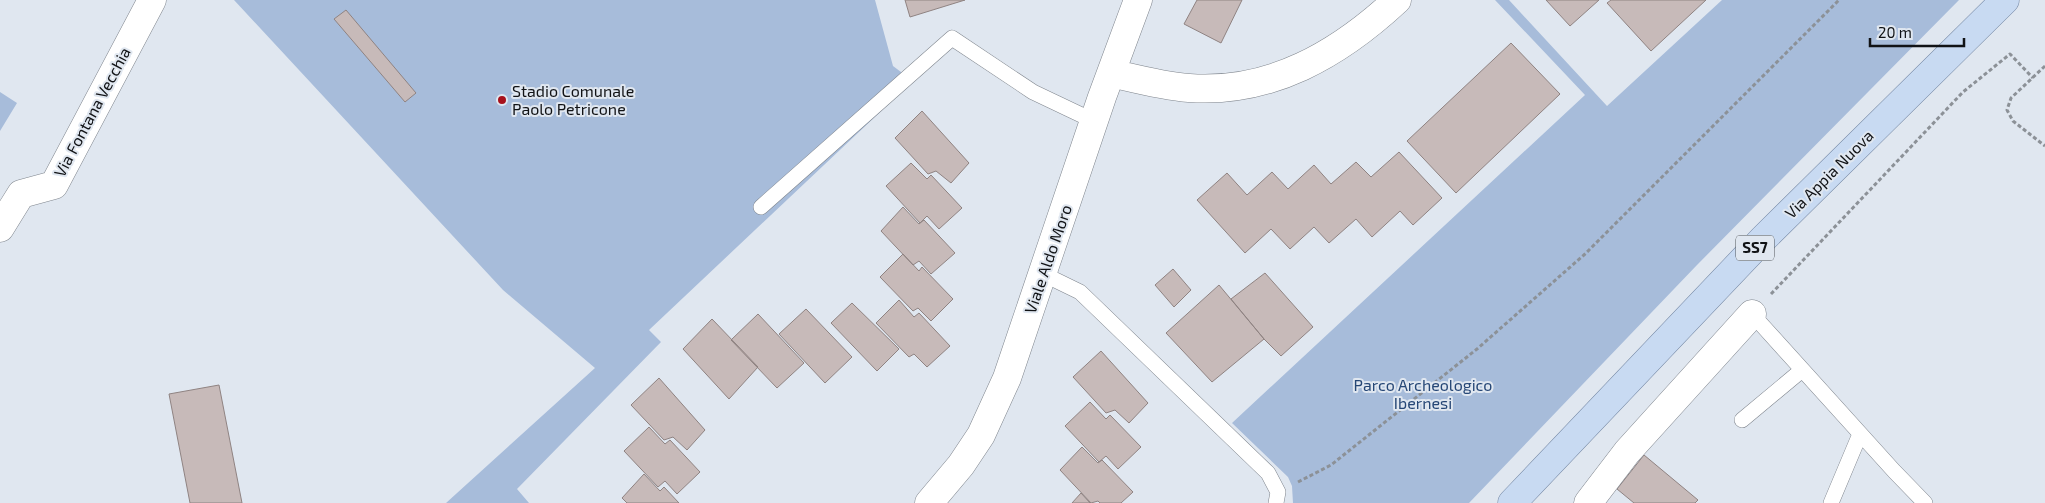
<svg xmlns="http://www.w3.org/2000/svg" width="2045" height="503" font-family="'Exo 2',sans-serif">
  <rect width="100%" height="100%" fill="#e0e7f0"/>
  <path fill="#a7bcda" d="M234,0H875L893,66L913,81L649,330L661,342L517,489L529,503H446L595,368L503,290Z
    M1495,0H1509L1607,106L1722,0H1959L1697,265L1469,503H1293L1292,486L1288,477L1232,423L1585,95Z
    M0,92L17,103L0,131Z"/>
  <path fill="#c7bab9" stroke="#8f8382" d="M905,0H965L910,17Z
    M1197,0H1242L1221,43L1184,24Z
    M1546,0H1599L1570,26Z
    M1611,0H1706L1651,51L1607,3Z
    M346,10L416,93L405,102L334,19Z
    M1511,43L1560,94L1456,193L1407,141Z
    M922,111L969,163L951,183L936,171L928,174L895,138Z
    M1399,152L1442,198L1413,225L1400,211L1372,237L1356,219L1329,243L1314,227L1290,249L1271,229L1245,253L1197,200L1227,173L1247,195L1272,172L1288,189L1314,165L1331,184L1356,162L1371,177Z
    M911,163L927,179L931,175L962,208L939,229L927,216L920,223L886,186Z
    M903,207L919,224L924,220L955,253L931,274L919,261L913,265L881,231Z
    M903,254L919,271L922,267L953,299L931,321L918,308L913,311L880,277Z
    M1173,269L1191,290L1174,307L1155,285Z
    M1265,273L1313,327L1281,356L1264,339L1231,299Z
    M1219,285L1264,339L1212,382L1166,333Z
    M899,300L914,317L919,313L950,346L927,367L914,354L909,357L876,323Z
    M852,303L899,349L877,371L831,323Z
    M806,309L852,357L825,383L779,334Z
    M758,314L804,363L777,388L731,340Z
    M712,319L758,367L729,399L683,349Z
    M1101,351L1148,403L1129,423L1115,410L1106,413L1073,377Z
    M659,378L705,430L687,450L673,437L664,440L631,405Z
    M219,385L242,503H190L169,394Z
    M1090,402L1106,419L1110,415L1141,447L1118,469L1106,456L1099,462L1065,426Z
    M649,427L665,444L670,440L700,472L677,494L665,481L658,487L624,451Z
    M1082,447L1098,463L1102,460L1133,492L1121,503H1100L1098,501L1091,503L1060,470Z
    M1644,455L1698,500L1695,503H1634L1617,489Z
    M644,474L660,491L664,487L679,503H627L622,498Z
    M1081,493L1090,503H1072Z"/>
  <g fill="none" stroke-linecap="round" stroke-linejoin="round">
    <g stroke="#7f858d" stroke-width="16">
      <path id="service" d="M761,207L952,38L1033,92L1094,121
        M1043,274L1080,292L1268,473L1278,492L1276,503
        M1752,314L1894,471L1925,503
        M1742,420L1802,370
        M1831,503L1860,434"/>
    </g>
    <g stroke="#7f858d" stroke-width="29">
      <path id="minor" d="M1111,73C1137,79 1163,86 1189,88C1271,94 1339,54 1397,0
        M0,228L21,194L54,185L152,0
        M929,503L961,465L981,435L1007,378L1102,97L1138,0
        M1588,503L1627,452L1752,314"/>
    </g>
    <g stroke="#7184a0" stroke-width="29">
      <path id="primary" d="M1512,503L1764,238L2005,0"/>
    </g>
    <path stroke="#8c9197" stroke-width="3" stroke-dasharray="4 2.5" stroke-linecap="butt" d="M2045,66L2011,98L2007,110L2013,121L2045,146
      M1771,294L1963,92L2010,54L2033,78
      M1298,482L1331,465L1477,349L1585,254L1839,0"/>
    <use href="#service" stroke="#fff" stroke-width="15"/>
    <use href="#minor" stroke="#fff" stroke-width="28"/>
    <use href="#primary" stroke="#c8daf2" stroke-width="28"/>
  </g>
  <circle fill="#a7101b" stroke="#e0e7f0" stroke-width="2" cx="502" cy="100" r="5"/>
  <g text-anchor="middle" stroke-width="4" stroke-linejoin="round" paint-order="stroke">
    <rect fill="#e0e7f0" stroke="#4f5357" stroke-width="1" x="1736" y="235.5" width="38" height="25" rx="4"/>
    <g font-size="15" font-weight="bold" fill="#111316">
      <text x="1755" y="253">SS7</text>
    </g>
    <g font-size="16" fill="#111316" stroke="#e0e7f0" text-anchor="start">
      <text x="512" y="97">Stadio Comunale<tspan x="512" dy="18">Paolo Petricone</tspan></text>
    </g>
    <g font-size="16" fill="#111316" stroke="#e0e7f0">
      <text transform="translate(92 112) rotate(-62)" y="6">Via Fontana Vecchia</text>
      <text transform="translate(1829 174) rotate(-45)" y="6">Via Appia Nuova</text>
      <text transform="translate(1048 259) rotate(-71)" y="6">Viale Aldo Moro</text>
    </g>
    <g font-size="16" fill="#264776" stroke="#e0e7f0">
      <text x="1423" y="391">Parco Archeologico<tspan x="1423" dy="18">Ibernesi</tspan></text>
    </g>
  </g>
  <path d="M1870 38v8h94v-8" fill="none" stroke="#111316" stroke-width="2.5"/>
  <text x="1878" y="38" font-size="15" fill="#111316" stroke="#e0e7f0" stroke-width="4" paint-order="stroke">20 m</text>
</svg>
